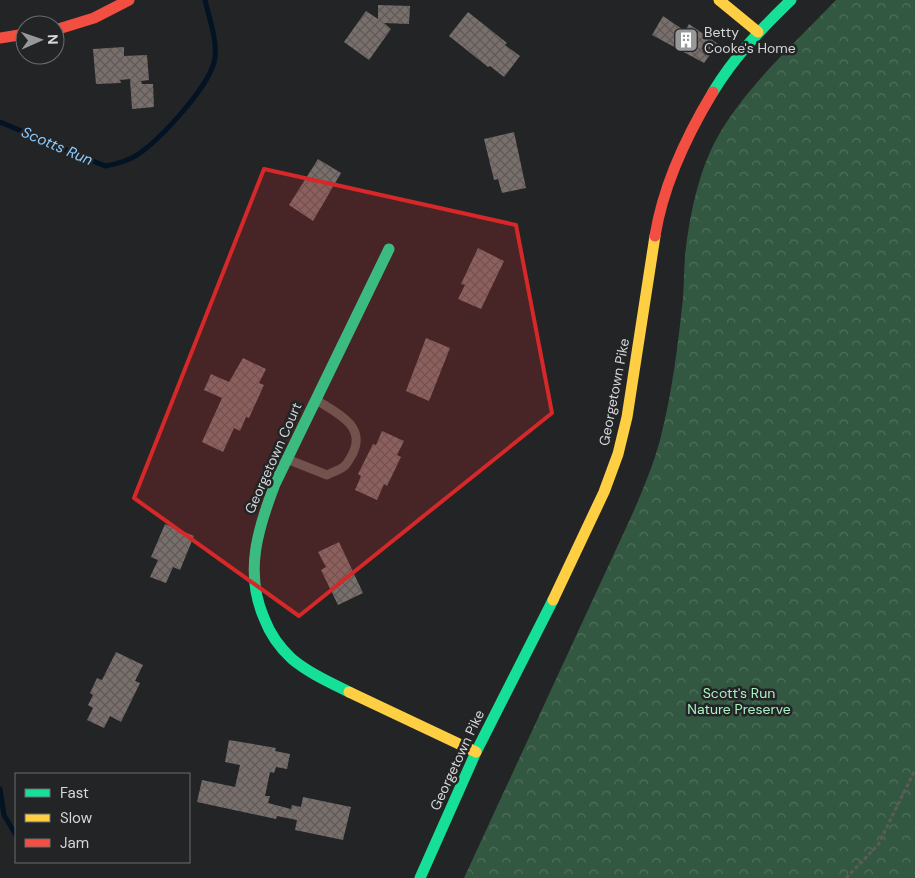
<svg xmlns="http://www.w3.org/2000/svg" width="915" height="878" font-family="'DM Sans',sans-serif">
  <defs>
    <pattern id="forest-crowns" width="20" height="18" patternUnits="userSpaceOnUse" patternTransform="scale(1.25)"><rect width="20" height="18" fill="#335841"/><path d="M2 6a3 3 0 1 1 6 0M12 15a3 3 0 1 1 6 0" fill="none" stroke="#506f5c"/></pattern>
    <pattern id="building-cross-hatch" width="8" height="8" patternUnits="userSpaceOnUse" patternTransform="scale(1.25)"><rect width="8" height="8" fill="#79706c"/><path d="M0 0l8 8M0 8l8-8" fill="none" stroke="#5f5a59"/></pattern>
  </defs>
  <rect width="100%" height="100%" fill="#232425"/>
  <path fill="url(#forest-crowns)" d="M836,0H915V878H464L631,517C642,492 653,466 660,440C672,394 678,345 683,298C684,284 684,270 685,256C689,219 698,173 716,140C743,89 796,42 836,0Z"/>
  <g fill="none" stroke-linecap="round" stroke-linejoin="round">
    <path stroke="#031324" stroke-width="5" d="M0,122L105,166C118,164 129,161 140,153C162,137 213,83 215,57C217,38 209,18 205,0
      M0,789L4,815L16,835"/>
  </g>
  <path fill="url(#building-cross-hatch)" d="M378,5L410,6L409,24L384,23L391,29L369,60L344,42L366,11L378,19Z
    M468,12L507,43L505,45L520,56L504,77L490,66L488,67L449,36Z
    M663,16L685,31L689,24L718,44L704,63L652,35Z
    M124,47V56L147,55L149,80L141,81L142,84H153L154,107L132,109L130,79L120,80L121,83L96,84L93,49Z
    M514,132L526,188L502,193L498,179L494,180L484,139Z
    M318,159L341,173L313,221L289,205Z
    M478,248L504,261L481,309L458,299L465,285L461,284Z
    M426,338L450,348L429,401L406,391Z
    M243,358L266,369L259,383L264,385L249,418L246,417L240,431L234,428L223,452L202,442L222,398L204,390L211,374L229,382Z
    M382,431L404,441L397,455L401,457L387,486L384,484L377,500L355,490L361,476L358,474L373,444L376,445Z
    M165,524L194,536L180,570L173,567L166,583L150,577L158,560L151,557Z
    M339,542L363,593L338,605L321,570L326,567L318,552Z
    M116,652L143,665L135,681L140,683L121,722L110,716L104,728L87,720L93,708L88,705L93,695L90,693L97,678L102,680Z
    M229,740L276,748L275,751L290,754L287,769L276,767L274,773L270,772L265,796H270L268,803L291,809L292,805L301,807L303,797L351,807L343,840L295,830L297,820L277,816L276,819L197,802L202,780L235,787L240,765L225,762Z"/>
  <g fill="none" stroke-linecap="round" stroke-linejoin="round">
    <path stroke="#5b5c59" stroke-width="3" stroke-dasharray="4 2.5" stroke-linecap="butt" d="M846,878L878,845L915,770"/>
    <path stroke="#5b5d58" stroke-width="9" d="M287,459L327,475C344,467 344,470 353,453C366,426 337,413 318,401"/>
    <path stroke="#16e098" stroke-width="11" d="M713,92C734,57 762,28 791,0
      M349,692C329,682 309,673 292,659C279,647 270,634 264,618C244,572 258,528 275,484L389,249
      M420,878L476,752L553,600"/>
    <path stroke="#ffcf43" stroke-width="11" d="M719,0L758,32
      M553,600L604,492L618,454L627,417L655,236
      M349,692L476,752"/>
    <path stroke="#f24e42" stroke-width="11" d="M55,30L94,18L129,0
      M0,38L25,34
      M655,236C663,186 687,135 713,92"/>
  </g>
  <path fill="#d62828" fill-opacity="0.2" stroke="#d62828" stroke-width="4" stroke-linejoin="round" d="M264,169L516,225L552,413L299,616L134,498Z"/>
  <defs>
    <g id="building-square" transform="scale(1.25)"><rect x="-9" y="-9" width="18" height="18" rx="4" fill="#97989a" stroke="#222426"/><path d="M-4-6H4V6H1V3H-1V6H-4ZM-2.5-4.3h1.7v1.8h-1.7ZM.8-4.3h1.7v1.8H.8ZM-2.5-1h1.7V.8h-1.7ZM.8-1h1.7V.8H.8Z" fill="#fff"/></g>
  </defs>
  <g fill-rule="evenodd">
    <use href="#building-square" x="686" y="40"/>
  </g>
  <g text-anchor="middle" stroke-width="5" stroke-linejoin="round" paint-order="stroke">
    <g font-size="14" fill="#d6d7d9" stroke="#222426" text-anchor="start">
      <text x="704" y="37">Betty<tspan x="704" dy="16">Cooke's Home</tspan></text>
    </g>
    <g font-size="14" fill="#d6d7d9" stroke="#222426">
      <text transform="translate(614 392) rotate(-79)" y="5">Georgetown Pike</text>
      <text transform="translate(273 458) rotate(-66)" y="5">Georgetown Court</text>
      <text transform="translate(457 760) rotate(-65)" y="5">Georgetown Pike</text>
    </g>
    <g font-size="14" fill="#abf1c2" stroke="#222426">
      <text x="739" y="698">Scott's Run<tspan x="739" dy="16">Nature Preserve</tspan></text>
    </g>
    <g font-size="15" font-style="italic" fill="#8eccfe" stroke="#222426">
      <text transform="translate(57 146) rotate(23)" y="5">Scotts Run</text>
    </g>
  </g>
  <rect x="15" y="773" width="175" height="90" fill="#222426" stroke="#6a6c6e"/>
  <rect x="25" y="789" width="25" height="8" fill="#16e098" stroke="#6a6c6e"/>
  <text x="60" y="798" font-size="15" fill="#d6d7d9">Fast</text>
  <rect x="25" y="814" width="25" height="8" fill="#ffcf43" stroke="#6a6c6e"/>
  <text x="60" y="823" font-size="15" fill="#d6d7d9">Slow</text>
  <rect x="25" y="839" width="25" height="8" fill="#f24e42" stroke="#6a6c6e"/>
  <text x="60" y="848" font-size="15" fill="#d6d7d9">Jam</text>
  <g transform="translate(40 40) rotate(88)"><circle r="24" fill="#222426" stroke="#6a6c6e"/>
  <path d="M0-4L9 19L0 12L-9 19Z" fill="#97989a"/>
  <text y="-8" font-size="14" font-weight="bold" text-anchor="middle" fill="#d6d7d9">N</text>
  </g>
</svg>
